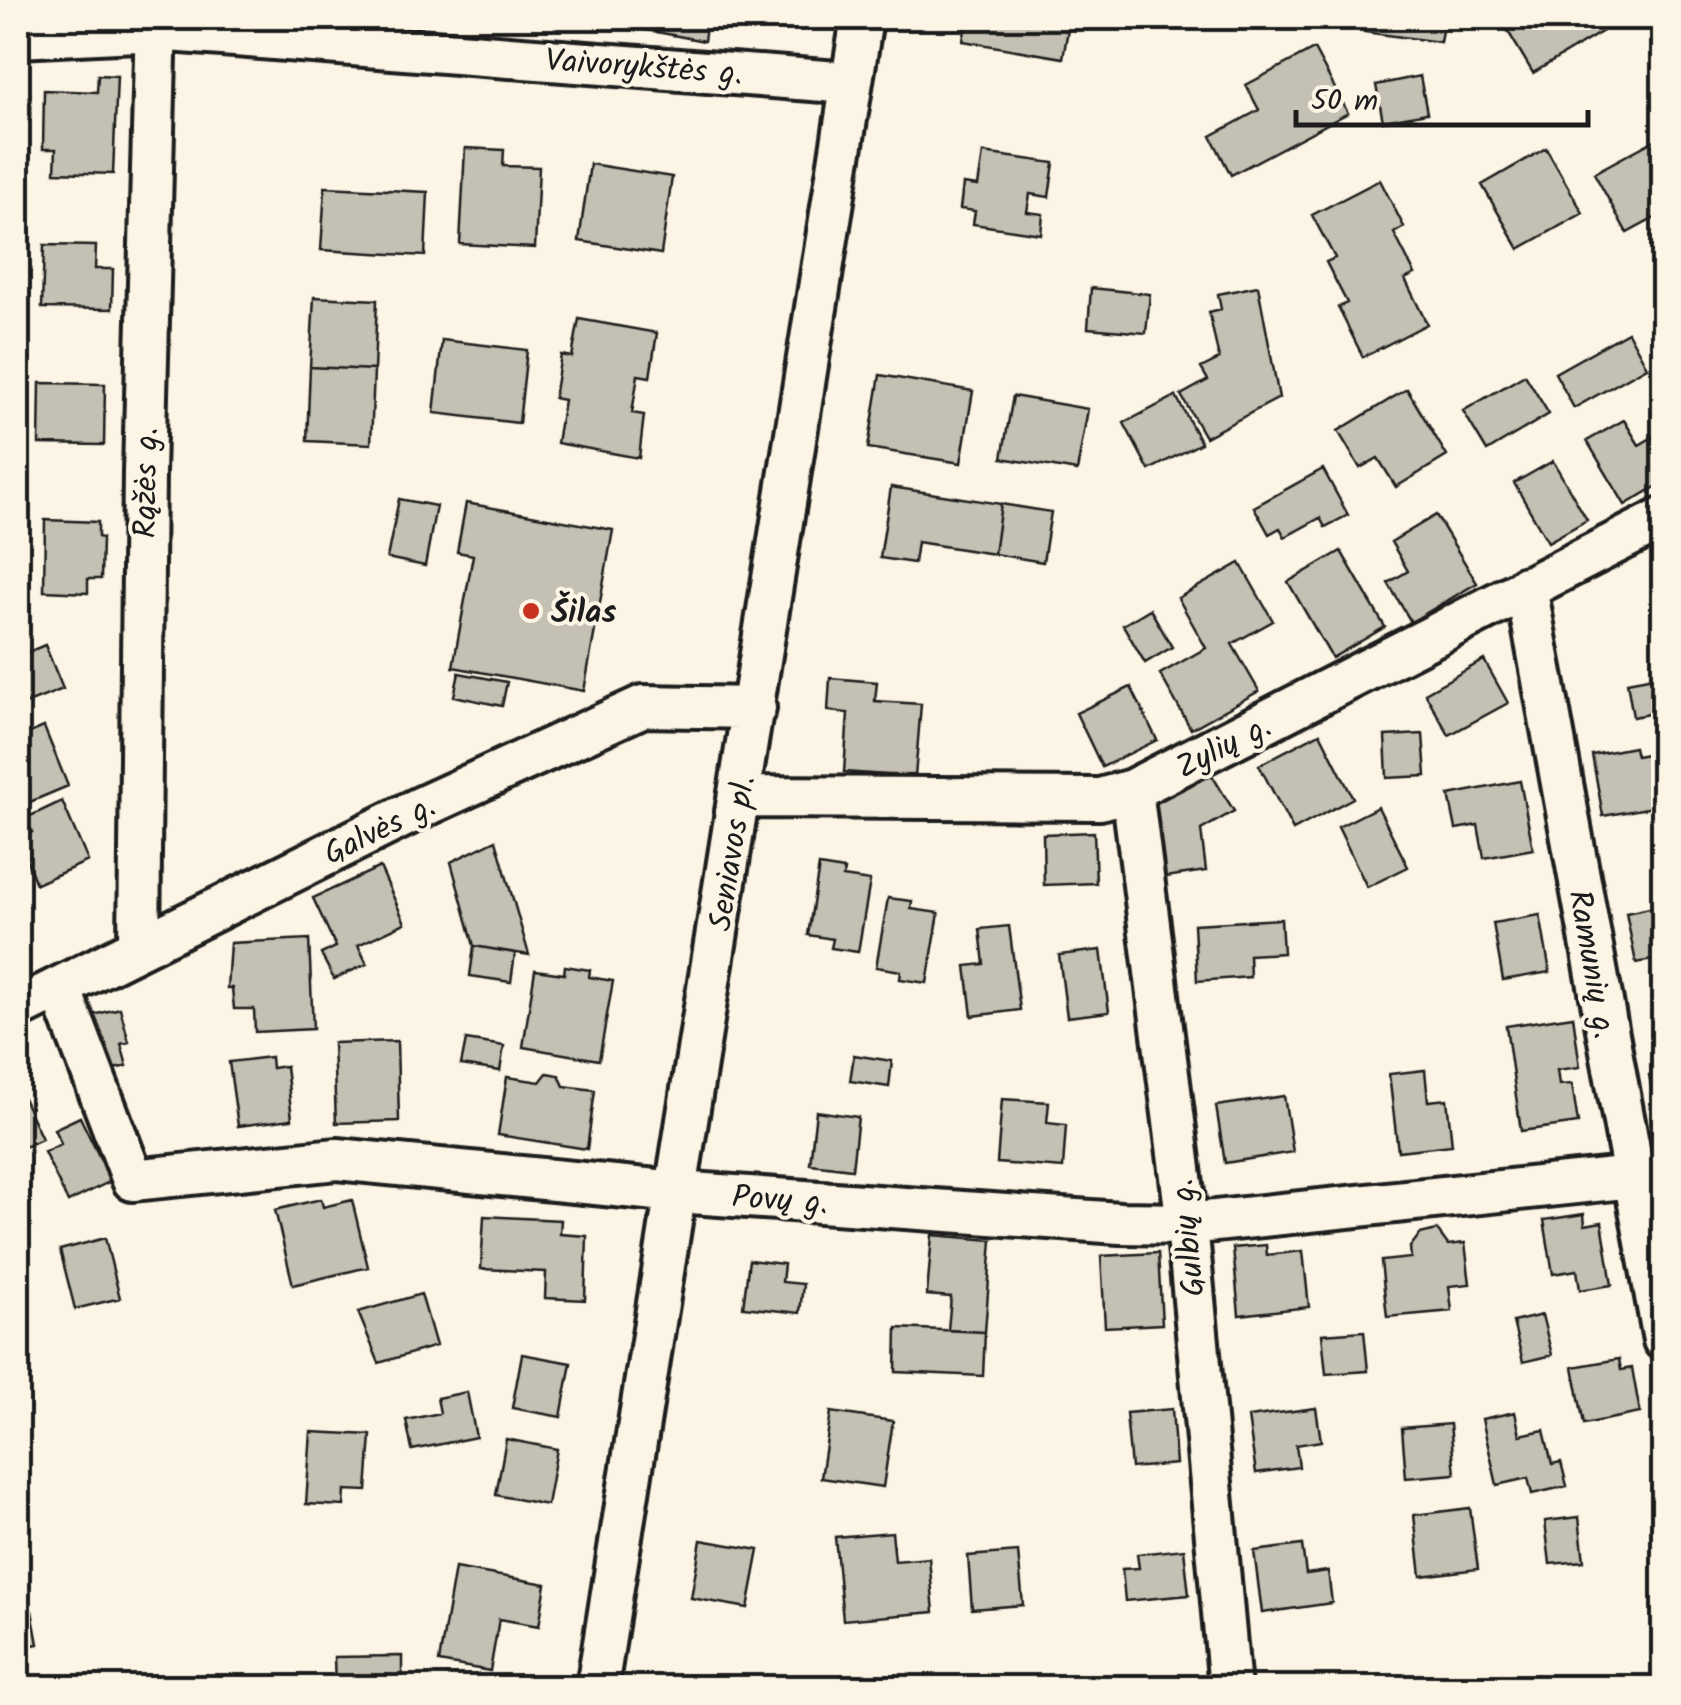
<svg xmlns="http://www.w3.org/2000/svg" width="1681" height="1705" font-family="Kalam,sans-serif">
  <rect width="100%" height="100%" fill="#fcf5e5"/>
  <filter id="ink" filterUnits="userSpaceOnUse"><feTurbulence type="fractalNoise" baseFrequency=".01" numOctaves="2"/><feDisplacementMap in="SourceGraphic" scale="20" xChannelSelector="R" yChannelSelector="G"/><feConvolveMatrix kernelMatrix="1 2 1 2 8 2 1 2 1" color-interpolation-filters="sRGB"/></filter>
  <g filter="url(#ink)">
    <path fill="#c4c0b3" stroke="#1c1c1c" stroke-width="2.5" d="M643,18H731L729,30L706,26L704,41L641,29Z
      M967,18H1070L1063,58L963,41Z
      M1365,18H1444L1440,42L1364,32Z
      M1500,18H1594L1603,31L1533,73Z
      M1314,49L1348,113L1231,175L1211,136L1259,110L1246,85Z
      M98,75L117,76L113,174L55,172L56,149H43L44,90L97,92Z
      M1420,76L1427,113L1383,121L1376,85Z
      M1664,135V213L1627,233L1594,173Z
      M465,148L504,150L503,166L539,167L535,248L460,244Z
      M1546,148L1583,213L1519,249L1482,185Z
      M983,153L1054,163L1049,197L1030,194L1027,212L1043,214L1041,234L973,224L975,211L960,209L963,184L978,186Z
      M590,164L672,177L661,254L579,241Z
      M1380,180L1404,227L1394,233L1415,274L1405,279L1427,324L1363,357L1338,307L1347,303L1326,262L1335,258L1312,215Z
      M325,187L428,192L425,256L321,250Z
      M44,245L96,246L95,269H113L112,309L42,308Z
      M1258,286L1279,398L1205,437L1181,395L1208,380L1201,368L1219,359L1209,312L1221,309L1218,294Z
      M1091,288L1150,294L1146,333L1088,328Z
      M314,297L377,300L374,370L310,367Z
      M579,319L657,333L650,377L638,375L632,413L644,415L639,458L557,443L564,400L554,398L561,355L572,357Z
      M1628,332L1647,367L1574,408L1555,373Z
      M442,340L527,350L519,423L434,413Z
      M310,367L374,370L371,444L307,441Z
      M880,375L973,391L961,463L868,448Z
      M1525,375L1549,414L1487,451L1463,411Z
      M40,383L105,384L104,445L39,444Z
      M1407,389L1447,456L1396,487L1378,458L1360,468L1338,431Z
      M1013,396L1088,409L1077,471L1002,458Z
      M1176,396L1201,443L1149,470L1124,423Z
      M1624,420L1639,445L1658,434L1664,443V482L1625,505L1587,441Z
      M1553,461L1587,520L1548,542L1514,483Z
      M1323,469L1348,515L1325,527L1320,518L1285,537L1280,528L1269,534L1254,507Z
      M891,487L1001,504L994,554L917,542L914,563L880,558Z
      M399,499L436,506L425,566L387,558Z
      M466,503L613,530L584,691L453,667L473,555L457,552Z
      M1001,504L1051,512L1043,562L994,554Z
      M1436,515L1477,583L1411,622L1388,583L1408,571L1391,542Z
      M45,520L98,522V537L102,538L101,579H88V593L44,591Z
      M1341,551L1385,627L1332,658L1288,582Z
      M1240,563L1273,621L1232,644L1259,691L1191,729L1160,674L1206,648L1178,598Z
      M1150,609L1172,647L1145,663L1123,625Z
      M45,645L63,689L18,707V656Z
      M1484,660L1508,703L1449,735L1425,693Z
      M459,673L507,682L502,706L454,696Z
      M1664,675V711L1633,717L1627,682Z
      M830,678L877,682L875,701L921,704L915,777L844,772L848,713L828,711Z
      M1131,687L1157,740L1102,767L1076,713Z
      M44,727L68,786L18,807V738Z
      M1320,733L1353,798L1293,830L1259,765Z
      M1423,734L1426,776L1387,778L1385,736Z
      M1634,747L1636,756L1664,751V805L1603,816L1592,755Z
      M1210,772L1234,811L1201,830L1206,871L1165,877L1155,804Z
      M1520,781L1533,849L1484,858L1478,825L1456,829L1449,795Z
      M62,801L88,861L36,884L18,838L32,832L26,818Z
      M1378,807L1408,867L1367,887L1338,827Z
      M1094,832L1096,883L1044,885L1043,834Z
      M496,840L529,955L474,946L451,862Z
      M819,866L844,870L843,877L870,881L858,952L831,948L833,939L808,935Z
      M380,867L405,923L358,945L367,964L334,979L321,954L336,947L313,898Z
      M888,898L912,901L911,909L939,913L927,983L900,979L901,971L876,967Z
      M1664,905V958L1636,963L1626,913Z
      M1540,915L1550,972L1503,980L1493,923Z
      M1281,919L1283,953L1249,955L1250,977L1197,981L1194,924Z
      M1009,926L1020,1010L972,1016L966,966L984,964L980,929Z
      M309,939L313,1029L255,1032L254,1009H234L232,988H227L230,943Z
      M474,946L515,953L511,982L470,976Z
      M1101,950L1109,1012L1067,1017L1059,955Z
      M565,966L590,970L589,977L613,981L599,1060L523,1047L535,970L564,974Z
      M120,1008L129,1042L121,1044L127,1066L104,1071L90,1016Z
      M1573,1016L1580,1067L1557,1070L1559,1085L1572,1084L1578,1123L1521,1131L1506,1026Z
      M466,1040L504,1046L500,1071L461,1065Z
      M397,1041L399,1121L336,1123L333,1043Z
      M854,1055L892,1061L889,1087L850,1081Z
      M271,1057L272,1068L286,1066L292,1119L238,1126L229,1062Z
      M1425,1070L1428,1101L1447,1099L1452,1145L1398,1151L1389,1074Z
      M1664,1072V1124L1659,1125L1649,1075Z
      M547,1073L559,1075L564,1086L595,1090L587,1149L498,1135L507,1077L540,1082Z
      M18,1087L42,1139L18,1150Z
      M1284,1096L1293,1152L1225,1163L1216,1106Z
      M1002,1099L1049,1102L1047,1123L1066,1125L1063,1168L997,1163Z
      M816,1111L858,1117L852,1169L810,1164Z
      M80,1117L111,1181L68,1202L44,1152L61,1144L54,1129Z
      M321,1199L323,1207L352,1200L368,1267L293,1285L275,1210Z
      M1584,1214L1585,1225L1602,1222L1612,1285L1580,1290L1577,1270L1553,1274L1544,1220Z
      M484,1216L561,1220L560,1234L587,1236L585,1300L545,1298L546,1272L481,1269Z
      M1437,1230L1448,1245L1465,1243L1470,1284L1449,1286L1452,1311L1387,1317L1381,1261L1411,1258L1410,1247L1420,1234Z
      M932,1235L992,1240L985,1332L948,1330L951,1297L927,1295Z
      M105,1238L120,1298L75,1309L60,1250Z
      M1266,1245L1267,1255L1303,1251L1309,1307L1239,1315L1233,1248Z
      M1158,1253L1162,1324L1105,1327L1101,1256Z
      M749,1260L784,1264L782,1282L803,1284L800,1313L743,1307Z
      M421,1294L436,1346L379,1363L358,1312Z
      M1542,1315L1552,1355L1523,1362L1513,1322Z
      M897,1328L985,1332L983,1376L896,1372Z
      M1364,1331L1368,1371L1326,1374L1322,1334Z
      M522,1354L571,1363L561,1417L512,1408Z
      M1619,1359L1621,1370L1632,1368L1640,1413L1584,1424L1573,1367Z
      M467,1392L476,1437L412,1450L406,1420L440,1413L437,1398Z
      M1316,1408L1321,1441L1296,1445L1299,1467L1256,1473L1248,1417Z
      M1172,1409L1176,1464L1131,1468L1126,1413Z
      M831,1412L893,1421L883,1487L821,1478Z
      M1515,1412L1520,1435L1544,1430L1552,1464L1561,1462L1567,1486L1532,1494L1528,1478L1497,1485L1482,1419Z
      M1450,1424L1455,1474L1406,1478L1402,1428Z
      M311,1432L371,1435L367,1491L345,1490L344,1506L306,1504Z
      M506,1439L557,1449L547,1505L496,1495Z
      M1470,1508L1478,1569L1421,1576L1414,1515Z
      M1579,1517L1584,1561L1550,1564L1545,1521Z
      M892,1532L895,1561L929,1558L934,1612L843,1620L835,1537Z
      M701,1540L759,1550L748,1608L691,1598Z
      M1302,1545L1306,1574L1328,1571L1332,1603L1262,1613L1254,1551Z
      M1184,1549L1189,1595L1125,1601L1122,1569L1139,1568L1137,1554Z
      M1018,1552L1023,1605L972,1609L968,1556Z
      M455,1568L546,1584L539,1626L499,1619L490,1671L439,1662Z
      M32,1611L38,1644L18,1648V1614Z
      M402,1656V1688H335L334,1657Z
      M1538,1675L1540,1688H1499L1498,1681Z"/>
    <g fill="none" stroke-linecap="round" stroke-linejoin="round">
      <g stroke="#1c1c1c" stroke-width="48">
        <path id="minor" d="M18,37L156,30L851,83
          M1526,587L1664,1340
          M1132,790L1187,1224L1230,1688
          M739,797L1100,799L1132,790L1664,518
          M139,948L144,472L156,18
          M60,988L133,1180L337,1159L677,1192L1120,1223L1187,1224L1633,1177
          M18,1008L420,808L643,706L755,708
          M597,1688L862,18"/>
      </g>
      <use href="#minor" stroke="#fcf5e5" stroke-width="40"/>
    </g>
  </g>
  <circle fill="#c8321e" stroke="#fcf5e5" stroke-width="4" cx="531" cy="611" r="10"/>
  <g text-anchor="middle" stroke-width="8" stroke-linejoin="round" paint-order="stroke">
    <g font-size="32" fill="#1c1c1c" stroke="#fcf5e5">
      <text transform="translate(644 66) rotate(4)" y="11">Vaivorykštės g.</text>
      <text transform="translate(145 483) rotate(-89)" y="11">Rąžės g.</text>
      <text transform="translate(1223 746) rotate(-27)" y="11">Zylių g.</text>
      <text transform="translate(379 829) rotate(-26)" y="11">Galvės g.</text>
      <text transform="translate(731 853) rotate(-81)" y="11">Seniavos pl.</text>
      <text transform="translate(1593 964) rotate(80)" y="11">Ramunių g.</text>
      <text transform="translate(780 1199) rotate(4)" y="11">Povų g.</text>
      <text transform="translate(1187 1238) rotate(-96)" y="11">Gulbių g.</text>
    </g>
    <g font-size="32" font-weight="bold" fill="#1c1c1c" stroke="#fcf5e5" text-anchor="start">
      <text x="551" y="622">Šilas</text>
    </g>
  </g>
  <rect width="1681" height="1705" fill="none" stroke="#fcf5e5" stroke-width="60"/>
  <rect x="30" y="30" width="1621" height="1645" fill="none" stroke="#1c1c1c" stroke-width="4" filter="url(#ink)"/>
  <path d="M1296 110v15h292v-15" fill="none" stroke="#1c1c1c" stroke-width="5"/>
  <text x="1311" y="110" font-size="30" fill="#1c1c1c" stroke="#fcf5e5" stroke-width="8" paint-order="stroke">50 m</text>
</svg>
